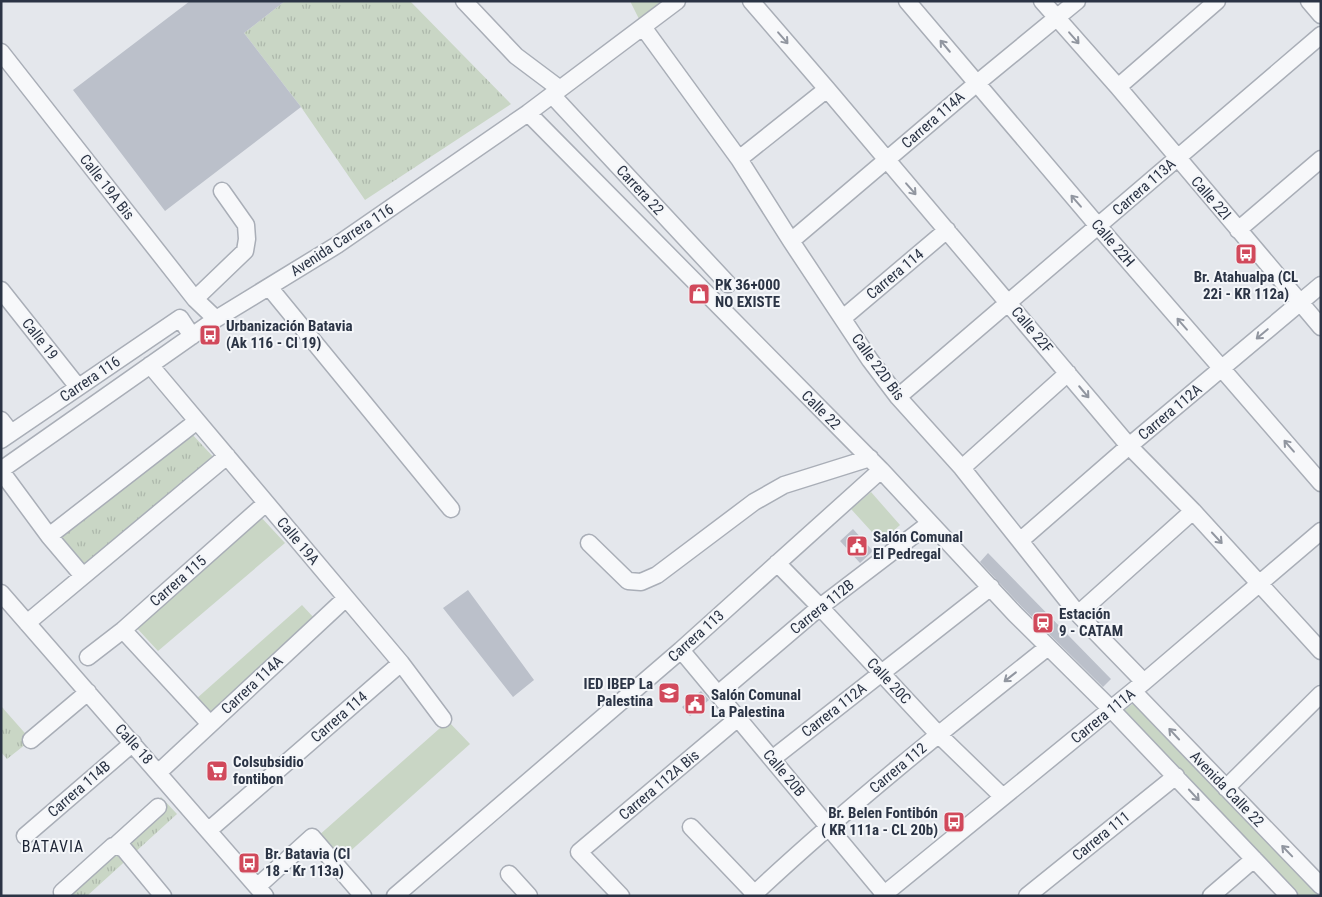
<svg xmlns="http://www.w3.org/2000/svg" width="1322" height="897" font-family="'Roboto Condensed',sans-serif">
  <defs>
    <pattern id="park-tufts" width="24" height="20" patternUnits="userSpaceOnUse" patternTransform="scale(1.25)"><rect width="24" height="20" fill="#c9d6c5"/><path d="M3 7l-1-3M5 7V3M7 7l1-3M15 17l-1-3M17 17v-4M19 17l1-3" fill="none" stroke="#adb8ab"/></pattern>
  </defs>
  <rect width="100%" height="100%" fill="#e4e7ec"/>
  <path fill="#c9d6c5" d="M630,1H662L639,19Z
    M871,492L900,525L881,542L851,509Z
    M259,515L285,543L158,651L134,625Z
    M302,605L315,619L211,715L196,699Z
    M1135,702L1179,749L1321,894V896H1297L1122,712Z
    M448,721L470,744L337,863L317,837Z"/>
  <path fill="url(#park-tufts)" d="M285,1H410L511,104L365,200L301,107L244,33Z
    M191,433L217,461L85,566L58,536Z
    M1,706L31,740L7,759L1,752Z
    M161,797L177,814L87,896H68L61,887Z"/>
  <path fill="#bbc0ca" d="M190,1H285L244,33L301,107L165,211L73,90Z
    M853,529L873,551L860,563L840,541Z
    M988,553L1111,679L1103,687L1022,607L980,562Z
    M468,590L534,680L513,697L443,608Z
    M701,691L709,700L690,716L682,707Z"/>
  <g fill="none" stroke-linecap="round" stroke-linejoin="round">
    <g stroke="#a9aeb7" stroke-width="19">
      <path id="minor" d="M464,1L516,56L560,89
        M751,1L827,89L1129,446L1193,511L1321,651
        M907,1L1098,226L1321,483
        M1042,1L1118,87L1321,327
        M1309,1L1321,15
        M643,27L739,159L791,241L870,360L898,397L962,468L1078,614L1144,682
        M1,52L195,299L216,319
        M1118,87L1217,1
        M552,95L728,284
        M528,113L881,470L1015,614L1111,709L1289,896
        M739,159L827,89
        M1238,230L1321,159
        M791,241L976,84L1077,1
        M269,287L451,509
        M1,290L78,387
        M195,299L245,251L247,239L246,225L222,191
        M843,318L947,230
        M150,365L401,663L443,719
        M898,397L1321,35
        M1,420L11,433
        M1,440L180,318L192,336
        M962,468L1068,373
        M1,470L216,319L337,245L528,113L677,1
        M1,471L49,536L83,576
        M49,536L197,421
        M1021,540L1129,446L1321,285
        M589,543L628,581L641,582L657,575L754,502L784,485L870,458
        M777,563L820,607L938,734L1003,797
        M1,593L265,896
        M1078,614L1193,511
        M27,623L227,456
        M123,630L210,724
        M681,650L886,896
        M88,657L123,630L266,503
        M1133,691L1321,886
        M718,694L820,607L930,523
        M31,740L88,692
        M772,759L991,587
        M159,772L346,598
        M1226,788L1321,694
        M691,827L755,894
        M209,830L401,663
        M25,836L133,743
        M116,845L158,807
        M509,874L529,896
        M258,886L312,837L363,896
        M63,896L62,892L113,846L116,845L124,849L163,896
        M395,896L681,650L881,470
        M621,896L579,852L738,718
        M752,896C847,807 947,727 1048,647
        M882,896L1144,682L1321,531
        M1027,896L1176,776
        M1211,896L1254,859"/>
    </g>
    <use href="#minor" stroke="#f7f8fa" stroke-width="16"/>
  </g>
  <defs><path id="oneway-shaft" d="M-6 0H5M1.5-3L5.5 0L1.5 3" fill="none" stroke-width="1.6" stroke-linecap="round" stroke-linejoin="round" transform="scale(1.25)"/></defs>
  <g stroke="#9196a0">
    <use href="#oneway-shaft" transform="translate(783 38) rotate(49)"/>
    <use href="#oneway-shaft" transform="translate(1074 38) rotate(49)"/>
    <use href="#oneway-shaft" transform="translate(945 46) rotate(-130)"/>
    <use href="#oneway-shaft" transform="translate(911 189) rotate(49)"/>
    <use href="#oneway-shaft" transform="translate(1076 201) rotate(-131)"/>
    <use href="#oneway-shaft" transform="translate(1182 324) rotate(-131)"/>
    <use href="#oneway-shaft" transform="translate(1262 334) rotate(140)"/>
    <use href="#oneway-shaft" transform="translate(1084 392) rotate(50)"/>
    <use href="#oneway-shaft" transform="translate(1289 446) rotate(-131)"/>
    <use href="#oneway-shaft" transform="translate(1217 538) rotate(47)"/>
    <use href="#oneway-shaft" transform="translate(1010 677) rotate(142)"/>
    <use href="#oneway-shaft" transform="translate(1174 734) rotate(-133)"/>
    <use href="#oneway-shaft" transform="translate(1194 795) rotate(47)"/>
    <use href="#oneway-shaft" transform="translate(1287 851) rotate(-134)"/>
  </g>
  <defs>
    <g id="bus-square" transform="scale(1.125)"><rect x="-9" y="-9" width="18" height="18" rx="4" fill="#d1495b" stroke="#f4f6f9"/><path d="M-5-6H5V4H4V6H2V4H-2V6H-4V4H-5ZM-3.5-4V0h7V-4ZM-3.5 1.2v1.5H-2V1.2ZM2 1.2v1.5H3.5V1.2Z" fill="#fff"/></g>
    <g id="shop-square" transform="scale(1.125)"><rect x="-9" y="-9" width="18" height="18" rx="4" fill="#d1495b" stroke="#f4f6f9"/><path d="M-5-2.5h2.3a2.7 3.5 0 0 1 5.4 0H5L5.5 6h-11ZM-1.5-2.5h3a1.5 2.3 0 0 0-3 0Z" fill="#fff"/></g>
    <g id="civic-square" transform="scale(1.125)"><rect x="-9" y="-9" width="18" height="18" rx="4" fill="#d1495b" stroke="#f4f6f9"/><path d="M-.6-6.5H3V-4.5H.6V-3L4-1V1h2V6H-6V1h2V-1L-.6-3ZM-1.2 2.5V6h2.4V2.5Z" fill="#fff"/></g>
    <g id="station-square" transform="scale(1.125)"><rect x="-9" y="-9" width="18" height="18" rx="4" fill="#d1495b" stroke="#f4f6f9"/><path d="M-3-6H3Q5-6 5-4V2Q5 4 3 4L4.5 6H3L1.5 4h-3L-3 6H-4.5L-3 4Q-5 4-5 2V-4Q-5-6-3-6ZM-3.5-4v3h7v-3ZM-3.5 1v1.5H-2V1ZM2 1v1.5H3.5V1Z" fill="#fff"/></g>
    <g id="school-square" transform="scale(1.125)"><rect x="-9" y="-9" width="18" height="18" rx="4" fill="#d1495b" stroke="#f4f6f9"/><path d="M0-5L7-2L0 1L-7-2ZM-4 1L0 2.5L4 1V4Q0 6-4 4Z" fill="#fff"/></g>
    <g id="supermarket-square" transform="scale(1.125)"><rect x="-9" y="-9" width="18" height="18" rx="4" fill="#d1495b" stroke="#f4f6f9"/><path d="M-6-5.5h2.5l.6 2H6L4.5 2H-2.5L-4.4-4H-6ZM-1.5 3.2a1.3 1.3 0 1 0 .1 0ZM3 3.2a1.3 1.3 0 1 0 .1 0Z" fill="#fff"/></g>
  </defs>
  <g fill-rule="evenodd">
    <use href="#bus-square" x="1246" y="254"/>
    <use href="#shop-square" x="699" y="294"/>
    <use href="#bus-square" x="210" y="335"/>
    <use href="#civic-square" x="857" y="546"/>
    <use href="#station-square" x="1043" y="623"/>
    <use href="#school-square" x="669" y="693"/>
    <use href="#civic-square" x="695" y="704"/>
    <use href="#supermarket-square" x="217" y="771"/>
    <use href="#bus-square" x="954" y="822"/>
    <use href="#bus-square" x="249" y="863"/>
  </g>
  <g text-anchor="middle" stroke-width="4" stroke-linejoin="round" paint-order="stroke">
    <g font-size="15" fill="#2b3445" stroke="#f4f6f9">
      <text transform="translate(933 120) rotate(-41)" y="5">Carrera 114A</text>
      <text transform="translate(107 187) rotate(52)" y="5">Calle 19A Bis</text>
      <text transform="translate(1144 187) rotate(-41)" y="5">Carrera 113A</text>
      <text transform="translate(640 190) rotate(47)" y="5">Carrera 22</text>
      <text transform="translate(1211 198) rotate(49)" y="5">Calle 22I</text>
      <text transform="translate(342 240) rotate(-33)" y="5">Avenida Carrera 116</text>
      <text transform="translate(1113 243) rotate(49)" y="5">Calle 22H</text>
      <text transform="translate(895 274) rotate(-40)" y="5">Carrera 114</text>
      <text transform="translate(1032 330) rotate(50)" y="5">Calle 22F</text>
      <text transform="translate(40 339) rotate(52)" y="5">Calle 19</text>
      <text transform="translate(878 367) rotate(54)" y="5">Calle 22D Bis</text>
      <text transform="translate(90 379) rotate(-34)" y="5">Carrera 116</text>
      <text transform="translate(821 410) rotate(45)" y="5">Calle 22</text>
      <text transform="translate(1170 412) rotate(-40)" y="5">Carrera 112A</text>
      <text transform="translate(298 541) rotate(50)" y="5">Calle 19A</text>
      <text transform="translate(178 581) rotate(-41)" y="5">Carrera 115</text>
      <text transform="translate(822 607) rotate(-39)" y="5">Carrera 112B</text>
      <text transform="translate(696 636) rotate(-42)" y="5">Carrera 113</text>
      <text transform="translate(889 681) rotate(47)" y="5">Calle 20C</text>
      <text transform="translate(252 685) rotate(-43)" y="5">Carrera 114A</text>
      <text transform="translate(834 710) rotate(-38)" y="5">Carrera 112A</text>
      <text transform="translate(1103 716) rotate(-39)" y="5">Carrera 111A</text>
      <text transform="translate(339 717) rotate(-41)" y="5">Carrera 114</text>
      <text transform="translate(134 744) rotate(48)" y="5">Calle 18</text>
      <text transform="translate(898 768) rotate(-40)" y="5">Carrera 112</text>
      <text transform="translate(784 773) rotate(50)" y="5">Calle 20B</text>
      <text transform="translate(659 785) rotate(-40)" y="5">Carrera 112A Bis</text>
      <text transform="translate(79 789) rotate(-41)" y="5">Carrera 114B</text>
      <text transform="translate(1227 789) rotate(46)" y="5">Avenida Calle 22</text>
      <text transform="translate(1101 836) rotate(-39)" y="5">Carrera 111</text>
    </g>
    <g font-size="15" font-weight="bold" fill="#2b3445" stroke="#f4f6f9" text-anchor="start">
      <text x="1246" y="282" text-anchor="middle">Br. Atahualpa (CL<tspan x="1246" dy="17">22i - KR 112a)</tspan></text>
      <text x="715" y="290">PK 36+000<tspan x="715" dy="17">NO EXISTE</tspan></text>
      <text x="226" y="331">Urbanización Batavia<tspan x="226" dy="17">(Ak 116 - Cl 19)</tspan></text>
      <text x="873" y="542">Salón Comunal<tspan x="873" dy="17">El Pedregal</tspan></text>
      <text x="1059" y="619">Estación<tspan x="1059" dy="17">9 - CATAM</tspan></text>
      <text x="653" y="689" text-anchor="end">IED IBEP La<tspan x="653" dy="17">Palestina</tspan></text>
      <text x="711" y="700">Salón Comunal<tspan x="711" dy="17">La Palestina</tspan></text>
      <text x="233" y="767">Colsubsidio<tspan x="233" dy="17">fontibon</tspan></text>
      <text x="938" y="818" text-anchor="end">Br. Belen Fontibón<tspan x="938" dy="17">( KR 111a - CL 20b)</tspan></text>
      <text x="265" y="859">Br. Batavia (Cl<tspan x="265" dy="17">18 - Kr 113a)</tspan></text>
    </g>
    <g font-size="16" letter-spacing="1" fill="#1d2536" stroke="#f4f6f9">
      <text x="53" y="852">BATAVIA</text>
    </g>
  </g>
  <rect width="1322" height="897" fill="none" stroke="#2b3445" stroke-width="5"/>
</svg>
